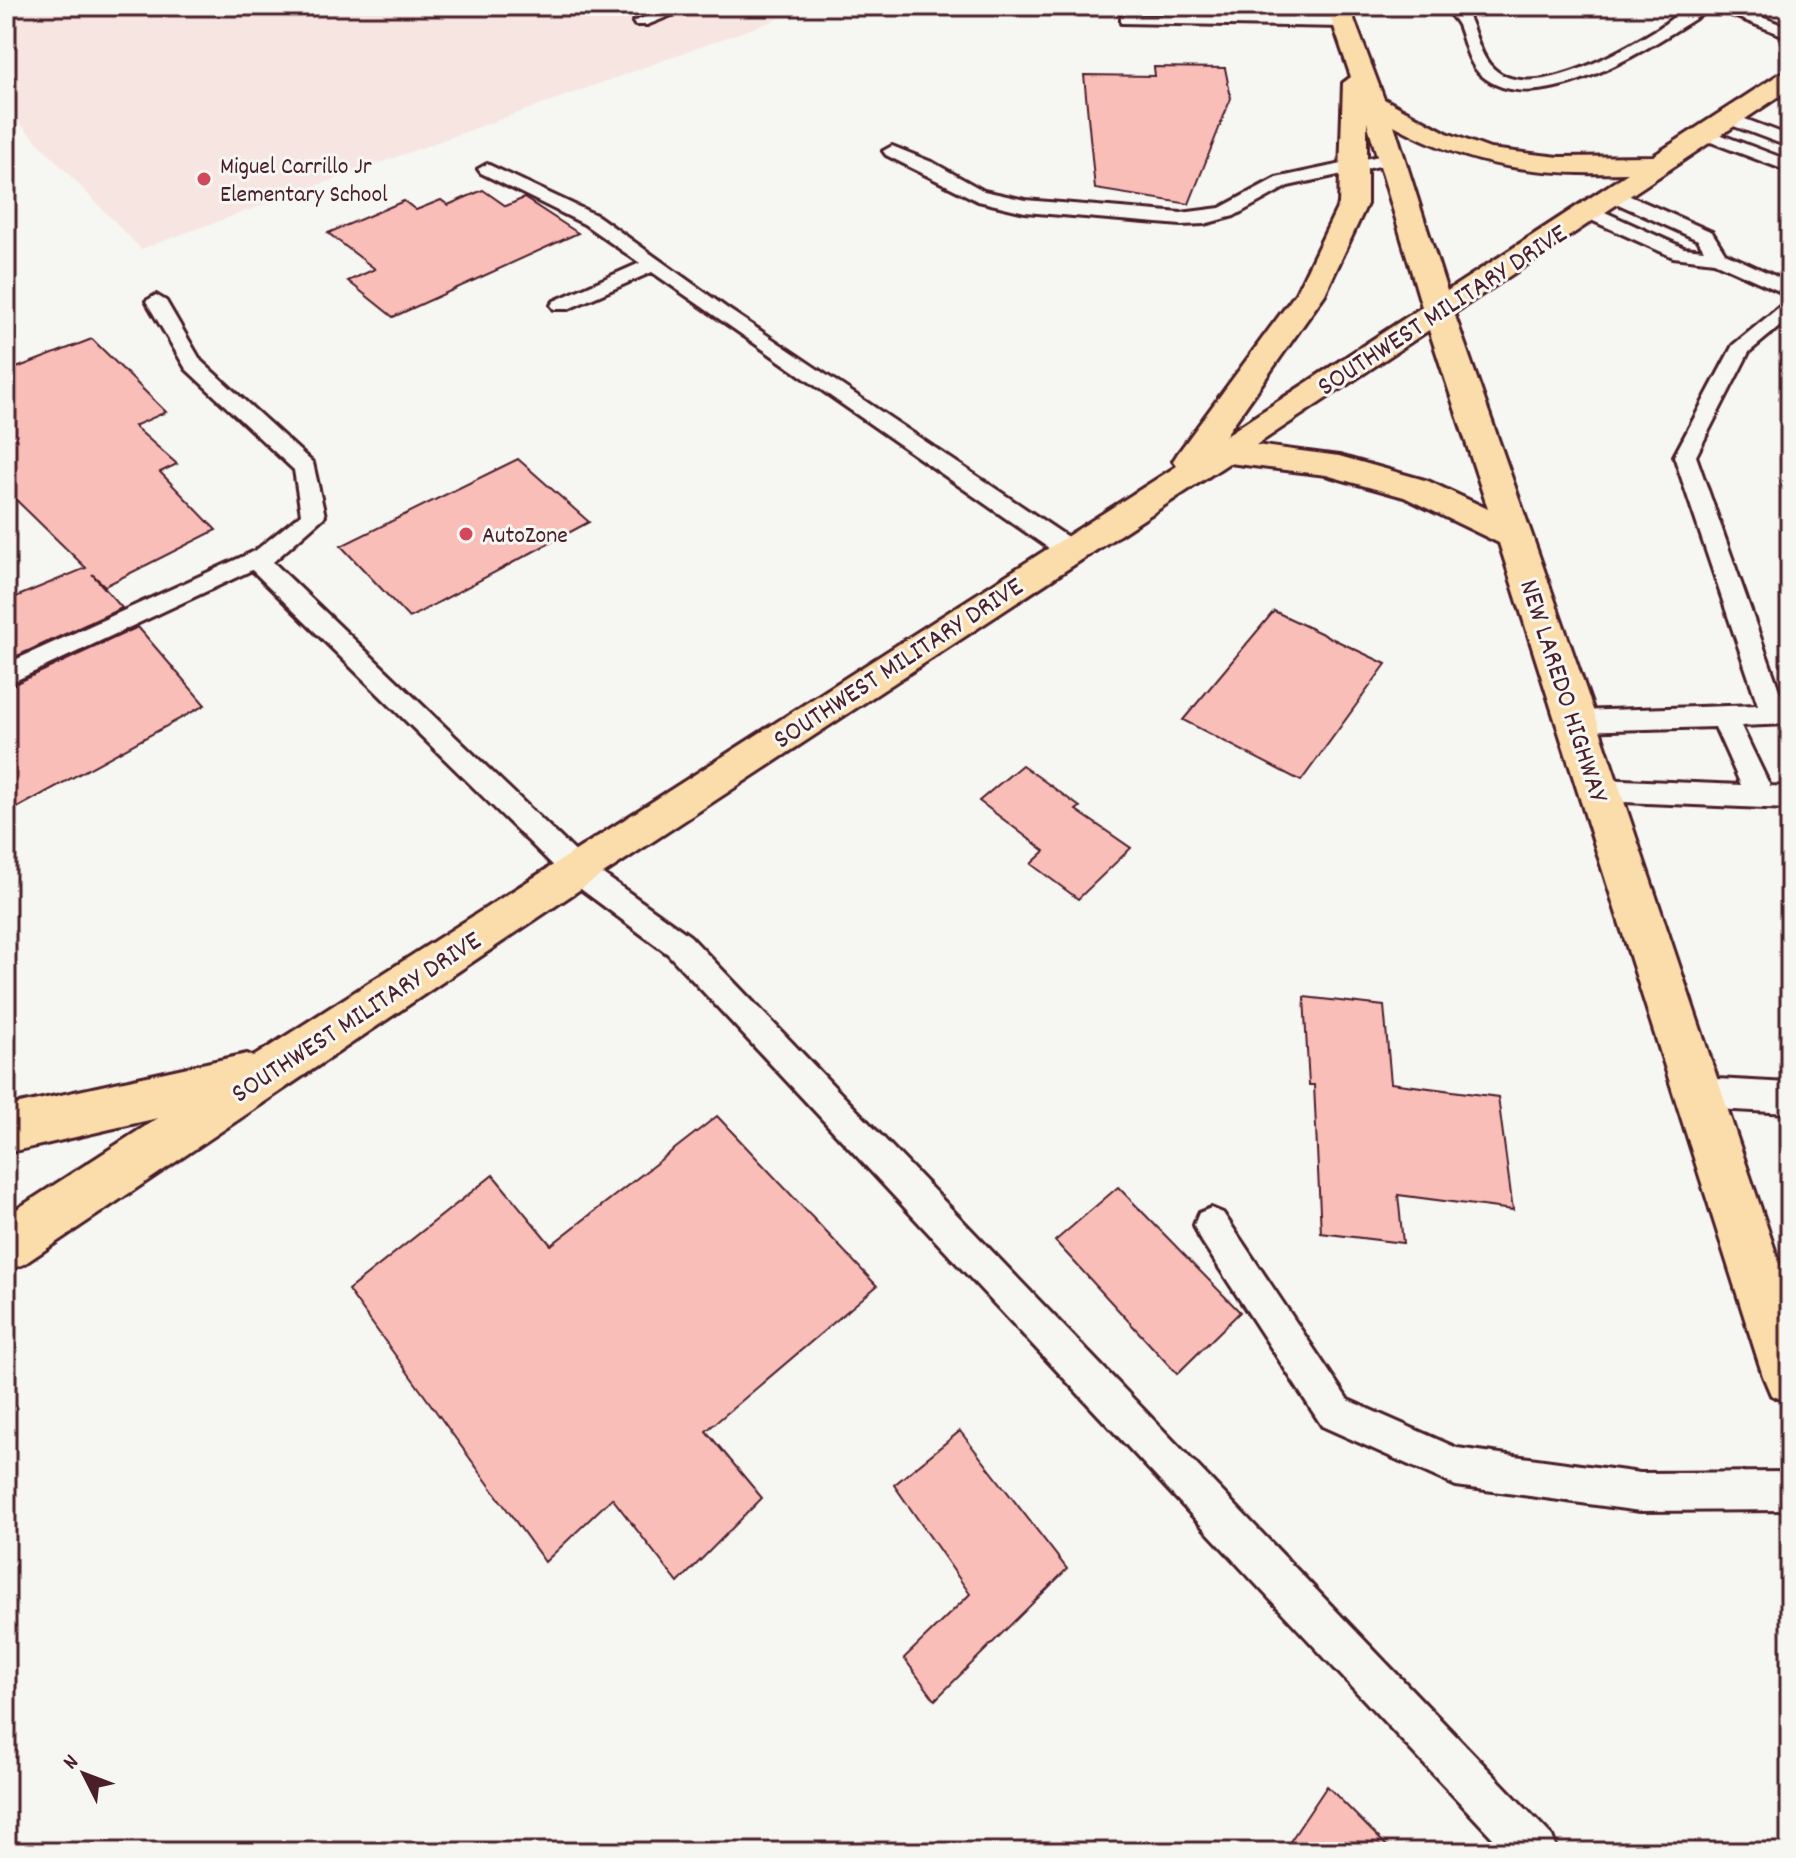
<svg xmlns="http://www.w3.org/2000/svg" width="1796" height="1858" font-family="Dekko,sans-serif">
  <rect width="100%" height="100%" fill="#f6f6f2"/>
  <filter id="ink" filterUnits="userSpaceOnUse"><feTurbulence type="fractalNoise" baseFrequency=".0125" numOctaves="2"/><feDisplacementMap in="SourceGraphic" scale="16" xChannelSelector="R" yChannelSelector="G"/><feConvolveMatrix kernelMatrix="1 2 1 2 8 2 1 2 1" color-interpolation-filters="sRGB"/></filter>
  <g filter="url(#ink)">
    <path fill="#f7e5e1" d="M6,6H814L141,249L6,109Z"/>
    <path fill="#fabeb9" stroke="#4a1f2b" stroke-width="2" d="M1154,67L1225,68L1231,98L1189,204L1095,189L1084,75L1155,76Z
      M483,190L506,206L524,198L578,233L393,317L348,281L375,269L328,233L404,201L416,210L441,200L448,205Z
      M92,339L166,412L134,426L177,464L160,472L216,530L105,586L92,574L122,608L6,661V601L86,568L6,490V372Z
      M518,459L589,522L409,618L341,546Z
      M1274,611L1386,664L1301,781L1183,720Z
      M138,627L205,705L6,814V688Z
      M1022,765L1080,807L1076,810L1131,848L1078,899L1031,864L1045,851L979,801Z
      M1304,997L1384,1006L1391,1083L1498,1097L1513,1210L1398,1195L1403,1243L1321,1233L1314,1085H1309Z
      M717,1116L877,1286L706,1431L762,1498L678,1583L612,1498L545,1562L348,1290L493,1175L551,1245Z
      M1118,1187L1240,1312L1177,1374L1055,1241Z
      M960,1431L1067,1569L935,1700L904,1658L970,1594L894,1485Z
      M1327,1786L1393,1852H1283Z"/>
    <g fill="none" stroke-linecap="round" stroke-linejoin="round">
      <g stroke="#4a1f2b" stroke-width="6">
        <path id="lane" d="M671,6H694L647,25H635L633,22Z
          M1443,6H1460L1464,10C1475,26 1477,50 1490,65C1527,108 1622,50 1659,28C1669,21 1684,8 1695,6C1728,0 1760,17 1790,28V38L1708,6L1704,13C1653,45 1537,124 1481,75C1467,62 1465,42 1458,25C1454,18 1448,13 1443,6Z
          M1127,15L1343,17L1351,22L1343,27L1121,23V17Z
          M1729,113L1790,136V147L1723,122L1720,118L1723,114Z
          M1706,129L1790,161V172L1700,138L1697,134Z
          M892,146L934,163L984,191L1025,200L1181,213L1220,208L1276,178L1393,153L1402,158L1393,163L1288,186L1234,216L1204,224L1181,225L1025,212L978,201L886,155L883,151Z
          M487,164L598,216L728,309L1078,544L1081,550L1078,556L1069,558L1060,556L652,272L568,309H554L551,305L554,301L640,263L584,224L481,173L478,169Z
          M1614,189L1712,232L1725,253L1790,283V296L1714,262L1673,257L1582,216L1580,212L1582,208H1596L1684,248L1704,250L1698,240L1607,199L1605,195L1607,191Z
          M156,295L166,301L201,361L313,463L325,516L273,562L586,862L690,936L1552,1836L1558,1852H1506L668,954L566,878L252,570L6,685V664L255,551L301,514L294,470L186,369L146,301Z
          M1790,302V318L1749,352L1696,456L1784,704H1790V724L1741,726L1770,786L1790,787V809L1599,801L1589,798L1585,790L1589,782L1599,779L1741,785L1715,727L1577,731L1568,728L1564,721L1568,714L1577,711L1758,705L1674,456L1733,345L1783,304Z
          M1698,1078L1790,1083V1113L1698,1108L1686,1104L1682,1093L1686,1082Z
          M1211,1208L1223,1213L1348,1400L1457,1448L1640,1473L1790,1472V1510L1640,1511L1456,1486L1322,1426L1199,1237L1194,1225L1199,1213Z"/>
      </g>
      <g stroke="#4a1f2b" stroke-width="6">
        <path id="primary" d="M1327,6H1349L1384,99L1447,133L1490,149L1559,157L1653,156L1781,73L1790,71V89L1454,313L1597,721L1790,1295V1403L1771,1395L1763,1376L1499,543L1404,497L1326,475L1229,463L591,882L24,1264L6,1271V1216L158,1118L6,1153V1107L247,1054L253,1057L1177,466L1173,461L1178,453L1296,293L1339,204L1343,83L1351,77ZM1367,122L1422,307L1225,436L1325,294L1367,204ZM1394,125C1473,169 1540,175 1628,173L1447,291ZM1429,330L1488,509L1428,481L1339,456L1256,445Z"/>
      </g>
      <use href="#lane" fill="#f6f6f2" fill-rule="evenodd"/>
      <use href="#primary" fill="#fbddab" fill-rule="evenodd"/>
    </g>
  </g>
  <g fill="#d1495b" stroke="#f6f6f2" stroke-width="3">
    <circle cx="204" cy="179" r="8"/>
    <circle cx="466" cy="534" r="8"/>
  </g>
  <g text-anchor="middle" stroke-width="6" stroke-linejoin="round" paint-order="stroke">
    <g font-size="24" fill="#4a1f2b" stroke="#f6f6f2" text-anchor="start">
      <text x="220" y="173">Miguel Carrillo Jr<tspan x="220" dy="28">Elementary School</tspan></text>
      <text x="482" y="542">AutoZone</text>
    </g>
    <g font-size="28" fill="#4a1f2b" stroke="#f6f6f2">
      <text transform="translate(1441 308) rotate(-33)" y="10">SOUTHWEST MILITARY DRIVE</text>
      <text transform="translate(897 661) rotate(-33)" y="10">SOUTHWEST MILITARY DRIVE</text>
      <text transform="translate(1566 690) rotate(72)" y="10">NEW LAREDO HIGHWAY</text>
      <text transform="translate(355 1015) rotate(-33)" y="10">SOUTHWEST MILITARY DRIVE</text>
    </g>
  </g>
  <rect width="1796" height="1858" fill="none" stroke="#f6f6f2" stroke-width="32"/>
  <rect x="16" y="16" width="1764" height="1826" fill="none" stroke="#4a1f2b" stroke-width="3" filter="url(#ink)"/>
  <g transform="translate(84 1774) rotate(312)" stroke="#f6f6f2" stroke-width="6" paint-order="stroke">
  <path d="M0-6L14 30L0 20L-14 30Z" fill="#4a1f2b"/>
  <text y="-12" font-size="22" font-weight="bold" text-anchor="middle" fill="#4a1f2b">N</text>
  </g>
</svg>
